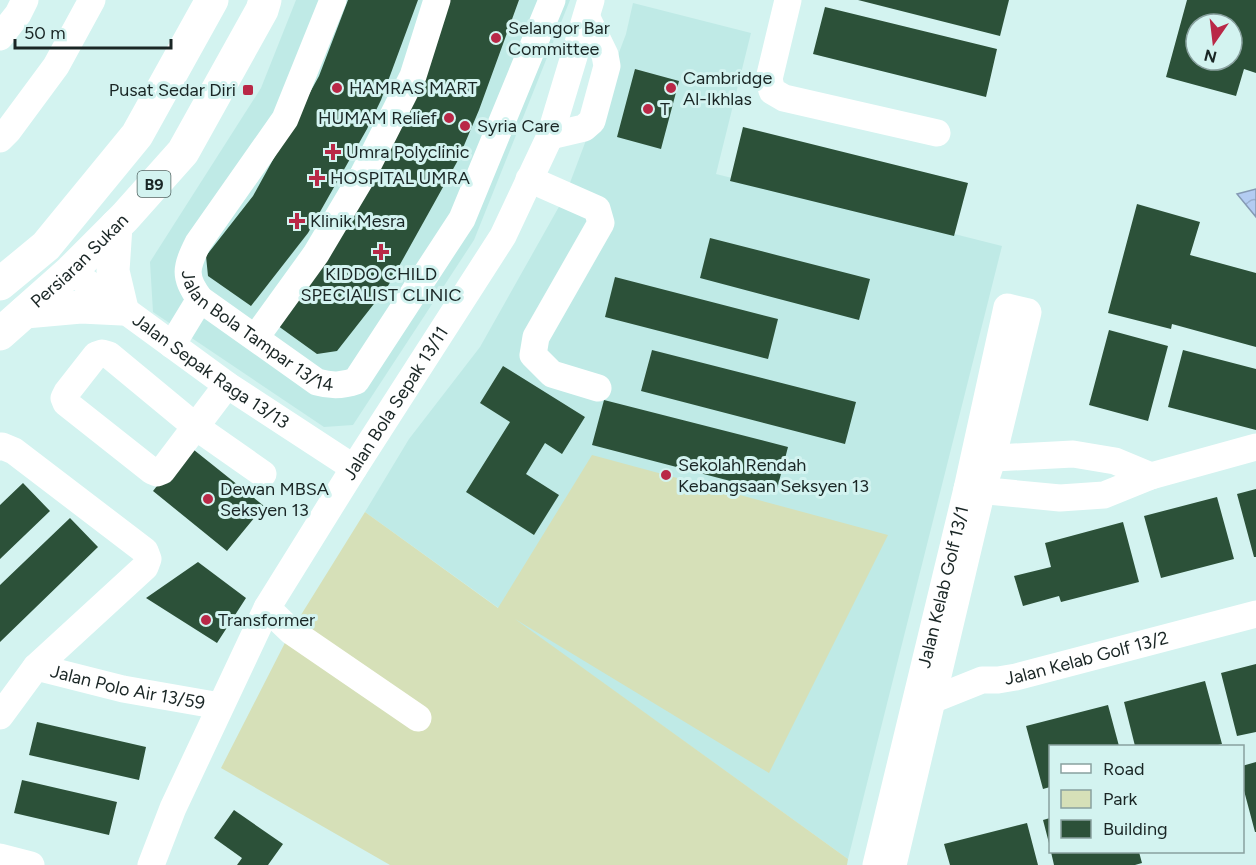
<svg xmlns="http://www.w3.org/2000/svg" width="1256" height="865" font-family="Figtree,sans-serif">
  <defs>
    <pattern id="water-waves" width="16" height="10" patternUnits="userSpaceOnUse" patternTransform="scale(1.5)"><rect width="16" height="10" fill="#b3ccf2"/><path d="M0 5q4-4 8 0t8 0" fill="none" stroke="#99afcf"/></pattern>
  </defs>
  <rect width="100%" height="100%" fill="#d3f3f0"/>
  <path fill="#bfeae6" d="M296,0H570L474,240L353,425L324,427L153,312L150,262L261,88Z
    M633,3L751,33L716,174L1002,246L848,859L365,512L409,439L480,347L565,196L626,34Z"/>
  <path fill="#d6e0b8" d="M592,455L888,535L769,773L515,619L848,859L847,865H390L221,768L291,631L365,512L498,608Z"/>
  <path fill="url(#water-waves)" stroke="#859ab4" stroke-width="1.5" d="M1256,189V217L1237,194Z"/>
  <path fill="#2c5139" fill-rule="evenodd" d="M348,0H418L381,100L367,129L308,233L251,306L208,276L206,256L253,196L319,76Z
    M450,0H519L479,110L457,162L388,286L337,351L317,354L274,323Z
    M858,0H1009L1000,36Z
    M1187,0H1256V73L1244,69L1236,96L1166,77ZM1196,24H1232V60H1196Z
    M825,7L997,49L986,97L813,54Z
    M635,69L679,81L661,149L617,137Z
    M743,127L968,183L954,236L730,181Z
    M1137,204L1200,222L1190,255L1256,273V347L1172,324L1171,329L1108,313Z
    M710,238L870,279L859,320L700,278Z
    M615,277L778,319L768,359L605,317Z
    M1109,330L1168,346L1148,421L1089,405Z
    M652,350L856,402L845,444L641,391Z
    M1183,350L1256,369V430L1168,407Z
    M503,366L585,417L562,454L545,443L526,474L559,495L534,535L466,492L510,422L480,403Z
    M604,400L788,447L776,493L592,445Z
    M189,446L264,506L227,551L153,491Z
    M23,483L50,511L0,559V505Z
    M1256,489V557H1254L1237,494Z
    M1217,497L1234,559L1161,578L1144,516Z
    M70,518L98,547L0,642V585Z
    M1123,522L1139,582L1061,602L1059,596L1023,606L1014,576L1051,567L1045,543Z
    M198,562L246,598L217,643L146,598Z
    M1256,664V732L1237,736L1221,673Z
    M1205,681L1222,744L1214,746H1135L1124,702Z
    M1108,705L1119,746H1050V787L1043,789L1026,726Z
    M37,722L146,747L139,780L29,755Z
    M1256,762V832H1255L1242,783V766Z
    M22,780L117,802L109,835L14,813Z
    M234,810L283,844L268,865H237L242,858L214,838Z
    M1050,818V847L1043,820Z
    M1027,823L1038,865H950L944,844Z
    M1051,852H1139L1142,863L1135,865H1054Z"/>
  <g fill="none" stroke-linecap="round" stroke-linejoin="round">
    <g stroke="#fff" stroke-width="27">
      <path id="s1" d="M333,0L285,119L198,243C186,267 183,277 200,299L317,382C331,386 342,386 356,381L462,219L552,0"/>
      <path d="M788,0L769,79L772,91L784,98L937,133"/>
      <path d="M0,37L18,14L25,0"/>
      <path d="M550,136L584,128L592,121L607,66L605,55L587,18"/>
      <path d="M0,139L8,131L56,66L92,0"/>
      <path d="M529,179L597,209L601,223L536,337L533,355L552,374L598,388"/>
      <path id="s2" d="M71,271L227,385L354,468"/>
      <path d="M256,337L316,254L363,175L413,76L437,0"/>
      <path d="M172,345L200,299"/>
      <path d="M227,385L162,471L157,473L152,471L66,403L64,398L67,392L96,355L102,353L109,355L196,427L263,474"/>
      <path d="M0,447L2,446L14,451L145,551L148,559L145,567L36,667L0,716"/>
      <path d="M976,459L1073,454L1115,461L1151,476"/>
      <path d="M967,489L1060,498L1104,495L1151,476L1256,447"/>
      <path d="M267,608L291,631L418,718"/>
      <path id="s3" d="M36,667L123,689L220,706"/>
      <path id="s4" d="M919,700H932L982,680H998L1016,677L1256,614"/>
      <path d="M0,857L31,865"/>
      <path id="s5" d="M151,865L173,808L267,608L354,468L503,236L550,136L591,0"/>
      <path id="s6" d="M876,865L967,489L1007,307L1028,312L992,460L982,490L893,865"/>
    </g>
    <g stroke="#fff" stroke-width="33">
      <path d="M0,284L46,246L137,135L212,0"/>
      <path d="M25,312L81,307L122,309L113,271L116,226"/>
      <path id="s7" d="M0,334L71,271L125,217L183,152L262,10L265,0"/>
    </g>
  </g>
  <g fill="#b92847" stroke="#d3f3f0" stroke-width="2">
    <circle cx="496" cy="38" r="6"/>
    <circle cx="337" cy="88" r="6"/>
    <circle cx="671" cy="88" r="6"/>
    <rect x="242" y="84" width="12" height="12" rx="3"/>
    <circle cx="648" cy="109" r="6"/>
    <circle cx="449" cy="118" r="6"/>
    <circle cx="465" cy="126" r="6"/>
    <path d="M330 143h6v6h6v6h-6v6h-6v-6h-6v-6h6z"/>
    <path d="M314 169h6v6h6v6h-6v6h-6v-6h-6v-6h6z"/>
    <path d="M294 212h6v6h6v6h-6v6h-6v-6h-6v-6h6z"/>
    <path d="M378 243h6v6h6v6h-6v6h-6v-6h-6v-6h6z"/>
    <circle cx="666" cy="475" r="6"/>
    <circle cx="208" cy="499" r="6"/>
    <circle cx="206" cy="620" r="6"/>
  </g>
  <g text-anchor="middle" stroke-width="6" stroke-linejoin="round" paint-order="stroke">
    <rect fill="#d3f3f0" stroke="#526462" stroke-width="1.5" x="137.5" y="171" width="33" height="26" rx="4.5"/>
    <g font-size="16" font-weight="bold" fill="#1a2625">
      <text x="154" y="190">B9</text>
    </g>
    <g font-size="18" fill="#1a2625" stroke="#d3f3f0" text-anchor="start">
      <text x="508" y="34">Selangor Bar<tspan x="508" dy="21">Committee</tspan></text>
      <text x="683" y="84">Cambridge<tspan x="683" dy="21">Al-Ikhlas</tspan></text>
      <text x="349" y="94">HAMRAS MART</text>
      <text x="236" y="96" text-anchor="end">Pusat Sedar Diri</text>
      <text x="660" y="115">T</text>
      <text x="437" y="124" text-anchor="end">HUMAM Relief</text>
      <text x="477" y="132">Syria Care</text>
      <text x="346" y="158">Umra Polyclinic</text>
      <text x="330" y="184">HOSPITAL UMRA</text>
      <text x="310" y="227">Klinik Mesra</text>
      <text x="381" y="280" text-anchor="middle">KIDDO CHILD<tspan x="381" dy="21">SPECIALIST CLINIC</tspan></text>
      <text x="678" y="471">Sekolah Rendah<tspan x="678" dy="21">Kebangsaan Seksyen 13</tspan></text>
      <text x="220" y="495">Dewan MBSA<tspan x="220" dy="21">Seksyen 13</tspan></text>
      <text x="218" y="626">Transformer</text>
    </g>
    <g font-size="18" fill="#1a2625" stroke="#d3f3f0">
      <text dy="6" stroke="none"><textPath href="#s7" startOffset="108">Persiaran Sukan</textPath></text>
      <text dy="6" stroke="none"><textPath href="#s1" startOffset="405">Jalan Bola Tampar 13/14</textPath></text>
      <text dy="6" stroke="none"><textPath href="#s2" startOffset="172">Jalan Sepak Raga 13/13</textPath></text>
      <text dy="6" stroke="none"><textPath href="#s5" startOffset="524">Jalan Bola Sepak 13/11</textPath></text>
      <text dy="6" stroke="none"><textPath href="#s6" startOffset="286">Jalan Kelab Golf 13/1</textPath></text>
      <text dy="6" stroke="none"><textPath href="#s4" startOffset="174">Jalan Kelab Golf 13/2</textPath></text>
      <text dy="6" stroke="none"><textPath href="#s3" startOffset="94">Jalan Polo Air 13/59</textPath></text>
    </g>
  </g>
  <rect x="1049" y="745" width="195" height="108" fill="#d3f3f0" stroke="#89a19f" stroke-width="1.5"/>
  <rect x="1061" y="764" width="30" height="9" fill="#ffffff" stroke="#89a19f" stroke-width="1.5"/>
  <text x="1103" y="775" font-size="18" fill="#1a2625">Road</text>
  <rect x="1061" y="790" width="30" height="18" fill="#d6e0b8" stroke="#89a19f" stroke-width="1.5"/>
  <text x="1103" y="805" font-size="18" fill="#1a2625">Park</text>
  <rect x="1061" y="820" width="30" height="18" fill="#2c5139" stroke="#89a19f" stroke-width="1.5"/>
  <text x="1103" y="835" font-size="18" fill="#1a2625">Building</text>
  <g transform="translate(1214 42) rotate(194)"><circle r="28" fill="#d3f3f0" stroke="#89a19f" stroke-width="1.5"/>
  <path d="M0-4.5L10 22L0 15L-10 22Z" fill="#b92847"/>
  <text y="-9" font-size="16" font-weight="bold" text-anchor="middle" fill="#1a2625">N</text>
  </g>
  <path d="M15 39v9h156v-9" fill="none" stroke="#1a2625" stroke-width="3"/>
  <text x="24" y="39" font-size="18" fill="#1a2625" stroke="#d3f3f0" stroke-width="4.5" paint-order="stroke">50 m</text>
</svg>
